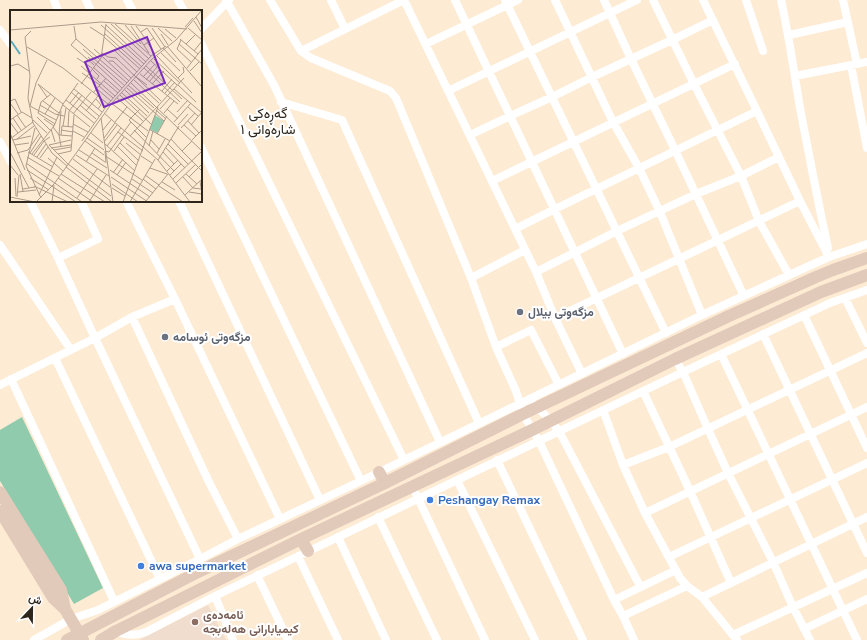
<svg xmlns="http://www.w3.org/2000/svg" width="867" height="640" font-family="'Nunito Sans',Vazirmatn,sans-serif">
  <rect width="100%" height="100%" fill="#feebd4"/>
  <path fill="#f0ddcd" d="M208,605L226,640H139Z"/>
  <path fill="#91cbae" d="M22,417L103,588L74,604L0,481V430Z"/>
  <g fill="none" stroke-linecap="round" stroke-linejoin="round">
    <path stroke="#fff" stroke-width="8" d="M54,0L58,11
      M86,0L91,11
      M127,0L133,11
      M178,0L184,11
      M226,0L274,85L440,442
      M270,0L301,51L311,58L390,91L396,98L471,278L496,347L516,391L523,414L539,441L614,600L623,616L634,640
      M331,0L345,29
      M455,0L623,354
      M505,0L666,333
      M555,0L613,122L639,168L660,212L702,315
      M604,0L631,59L675,150L744,296
      M653,0L694,84L741,176L759,221L789,275
      M703,0L757,111L800,201L829,257
      M746,0L763,51
      M781,0C789,36 794,72 800,108C809,155 818,202 828,248
      M843,0L857,64
      M201,29L229,0
      M0,30L11,45
      M789,35L848,22
      M201,43L404,460
      M426,44L518,0
      M301,51L404,0L536,272L555,318L582,374
      M851,65L867,148
      M795,76L867,62
      M448,91L637,0
      M281,102L342,120L479,423
      M470,135L510,116L552,97L592,77L672,40L713,20
      M0,142L11,162
      M201,147L361,481
      M492,181L735,64
      M30,201L58,258L95,338L200,559
      M126,201L175,299L280,519
      M179,201L320,500
      M515,229L555,209L757,111
      M0,245L71,350
      M58,258L98,239L81,201
      M536,272L617,231L696,194L741,176L779,157
      M471,278L525,250
      M845,298L867,343
      M804,315L867,448
      M132,317L208,480L238,539
      M555,318L800,201
      M763,334L867,553
      M496,347L531,330L559,385
      M721,354L857,640
      M55,358L160,579
      M675,359L683,372L708,429L728,473L773,562L793,607L810,640
      M11,379L114,601
      M0,385L95,338L132,317L175,299
      M643,391L690,491L731,583
      M534,404L550,420L559,431L640,586
      M603,410L623,465L645,513L680,578L687,586L702,597L737,640
      M497,460L583,640
      M623,465L669,447L867,353
      M457,480L535,640
      M416,494L485,640
      M645,513L867,407
      M378,517L437,640
      M338,537L386,640
      M298,556L338,640
      M669,557L867,463
      M257,575L288,640
      M215,596L233,640
      M702,597L867,517
      M614,600L676,570
      M623,616L687,586
      M804,629L867,599
      M116,631C127,636 136,636 146,632L215,596L683,372L830,303L867,290
      M733,635L867,573
      M34,640L71,619L98,610L200,559L238,539L361,481L702,315L809,266L829,257L867,244"/>
    <path stroke="#e2caba" stroke-width="12" d="M379,472L385,483
      M0,492L61,590L65,609L83,640
      M0,511L53,598L65,609
      M301,539L308,551
      M67,640L198,572L385,483L523,414L729,316L816,277L833,270L867,258
      M101,640L116,631L301,539L532,430L675,359L821,292L867,275"/>
  </g>
  <g fill="#6b7280" stroke="#fff" stroke-width="1.5">
    <circle cx="520" cy="312" r="4"/>
    <circle cx="165" cy="337" r="4"/>
  </g>
  <g fill="#3f7fe0" stroke="#fff" stroke-width="1.5">
    <circle cx="430" cy="500" r="4"/>
    <circle cx="141" cy="566" r="4"/>
  </g>
  <circle fill="#8d6e63" stroke="#fff" stroke-width="1.5" cx="195" cy="622" r="4"/>
  <g text-anchor="middle" stroke-width="4" stroke-linejoin="round" paint-order="stroke">
    <g font-size="12" font-weight="bold" fill="#5b616d" stroke="#fff" text-anchor="start">
      <text x="528" y="316">مزگەوتی بیلال</text>
      <text x="173" y="341">مزگەوتی ئوسامە</text>
    </g>
    <g font-size="12" font-weight="bold" fill="#366cbe" stroke="#fff" text-anchor="start">
      <text x="438" y="504">Peshangay Remax</text>
      <text x="149" y="570">awa supermarket</text>
    </g>
    <g font-size="12" font-weight="bold" fill="#785e54" stroke="#fff" text-anchor="start">
      <text x="203" y="619">ئامەدەی<tspan x="203" dy="14">کیمیابارانی هەلەبجە</tspan></text>
    </g>
    <g font-size="14" fill="#2f261b" stroke="#fff">
      <text x="268" y="118">گەڕەکی<tspan x="268" dy="16">شارەوانی ١</tspan></text>
    </g>
  </g>
  <g transform="translate(10 10)">
    <rect width="192" height="192" fill="#feebd4"/>
    <path d="M145,105L154,111L147,123L140,119Z" fill="#91cbae"/>
    <path fill="none" stroke="#5daabf" stroke-width="2" d="M1,31L10,44"/>
    <path fill="none" stroke="#ab9c8a" stroke-width="1" d="M186,7L192,18M184,11L192,23M101,14L139,49M105,14L141,46M91,15L134,54M96,15L136,52M115,15L131,34M64,16L66,29L117,73M121,16L139,43M126,16L138,32M80,17L94,26M175,17L183,8M142,18L155,37M148,18L162,31M178,18L192,30M155,19L166,28M0,20L91,12L177,19M21,21L15,27L20,66L18,88L23,113L42,143L57,156M131,22L137,18L151,39M94,23L132,57M151,24L158,35M94,27L130,59M66,29L61,35L84,55M170,29L188,44M171,30L167,39L181,52M137,32L145,44M169,34L192,54M176,34L186,24M134,35L144,28M157,36L192,77M17,37L53,58L98,94M153,38L166,52M73,39L115,76M84,39L119,71M104,40L127,62M184,41L192,31M92,43L98,47L106,48L151,91M151,43L170,61M147,46L182,83M78,47L112,78M67,48L82,58M144,49L170,73M99,51H103L121,68M141,51L167,75M0,56L8,54L19,61M71,56L105,86M136,56L172,89M83,57L110,81M134,58L170,92M177,58L192,39M82,59L89,66L87,69M180,61L189,52M72,63L90,75M130,64L168,94M125,66L137,75M133,67L145,54M168,68L174,62L173,57M124,70L149,93M136,70L147,57M94,71L108,83M139,72L150,59M121,73L192,141M71,74L91,48L96,14M142,74L154,61M118,75L144,98M168,75L186,92M89,76L103,88M117,78L154,111M64,79L92,102M87,79L101,91M164,79L192,103M115,80L139,103M152,81L162,69M61,82L89,106M83,83L96,68M112,83L137,106M155,83L165,72M41,84L31,92L28,103L45,114M110,85L141,114M37,87L28,74L53,94M107,88L133,111M86,89L91,95L88,99M56,90L84,113M0,91L5,89L11,102M33,91L49,103M0,93L8,104M60,93L69,82M101,93L138,121M30,95L45,104L54,106M53,95L80,117M70,95L86,109M20,96L26,73L37,50M20,96L46,110M178,97L188,106M130,99L119,110L136,127M150,99L160,88M157,99L168,109M146,100L156,109M76,101L88,86M167,102L178,90M94,103L148,150L180,192M154,103L164,91M35,104L45,88M63,104L81,82M7,105L16,118M27,107L40,120M3,108L11,120M91,108L103,192M34,109L44,116M0,110L12,102L22,108M23,110L37,123M178,111L189,123M0,112L8,123M105,112L117,97M164,112L181,93M63,114L78,122M168,115L178,104M174,115L186,126M181,115L192,102M53,116L56,98M43,117L49,125L62,126M58,117L59,101L72,85M25,118L16,156L31,188M171,118L185,103M41,119L45,132M139,119L160,131M51,120L63,122M93,120L101,110M124,120L164,161M63,121L74,127M108,122L133,141M0,123L15,160M81,123L93,133M147,124L157,106M51,125L52,116L63,117M120,126L174,68M77,128L94,140M94,128L105,113M0,129L23,112M7,129L24,116M161,129L172,141L182,131M3,130L21,126M141,130L149,139M182,130L192,120M72,131L98,94L141,46L156,36M75,131L94,145M94,132L107,115M110,133L129,151M116,133L131,145M95,134L125,161M158,134L178,154M5,135L19,133M39,135L58,154L101,186M39,135L61,130M51,136L49,125L51,101M97,136L111,118M107,136L118,147M139,136L143,121M41,138L61,135M156,138L175,158M44,140L61,137M69,140L97,158M104,141L114,127M172,141L192,161M0,142L19,178M18,142L43,157M153,142L164,154M7,143L18,140L29,124M20,143L31,126M82,143L95,152M147,143L155,129M22,144L44,116L53,94L68,73M48,144L61,141L64,105M24,145L34,131L40,127M66,145L99,166M131,146L142,153M17,147L49,166M27,147L36,134M97,147L132,170M118,147L127,156M30,148L38,137M38,148L53,161M63,149L100,177M148,150L169,116M76,152L85,138M16,153L72,192M96,153L95,141L99,142L121,112M0,155L8,165M56,157L102,192M140,158L157,164M17,160L66,192M100,160L140,187M157,161L168,150M103,163L113,149M10,164L13,182M51,164L95,192M176,164L187,174M107,165L116,152M135,165L149,175M160,165L171,154M101,167L138,192M173,167L183,178L191,179M179,167L192,154M5,168L6,186M20,168L39,180M48,168L83,192M122,169L143,183M133,169L146,179M163,169L192,141M190,171L192,184M152,172L165,180M166,173L185,155M102,174L128,192M24,176L58,192M149,176L173,192M102,178L115,186M13,179L25,177M8,182L26,180M179,182L192,184M29,185L47,147M175,185L192,169M0,187L25,192M7,187L9,165M67,188L87,159M136,191L158,164M26,192L44,174L102,93L142,49L166,30L192,0M42,192L44,175M79,192L96,165M113,192L148,97M120,192L145,149"/>
    <path fill="#7b2cbf" fill-opacity="0.15" stroke="#7b2cbf" stroke-width="2" d="M137,27L155,73L94,97L75,52Z"/>
    <rect width="192" height="192" fill="none" stroke="#2f261b" stroke-width="2"/>
  </g>
  <g transform="translate(32 608) rotate(22)" stroke="#ffffff" stroke-width="3" paint-order="stroke">
  <path d="M0-3L7 15L0 10L-7 15Z" fill="#2f261b"/>
  <text y="-6" font-size="11" font-weight="bold" text-anchor="middle" fill="#2f261b">ش</text>
  </g>
</svg>
